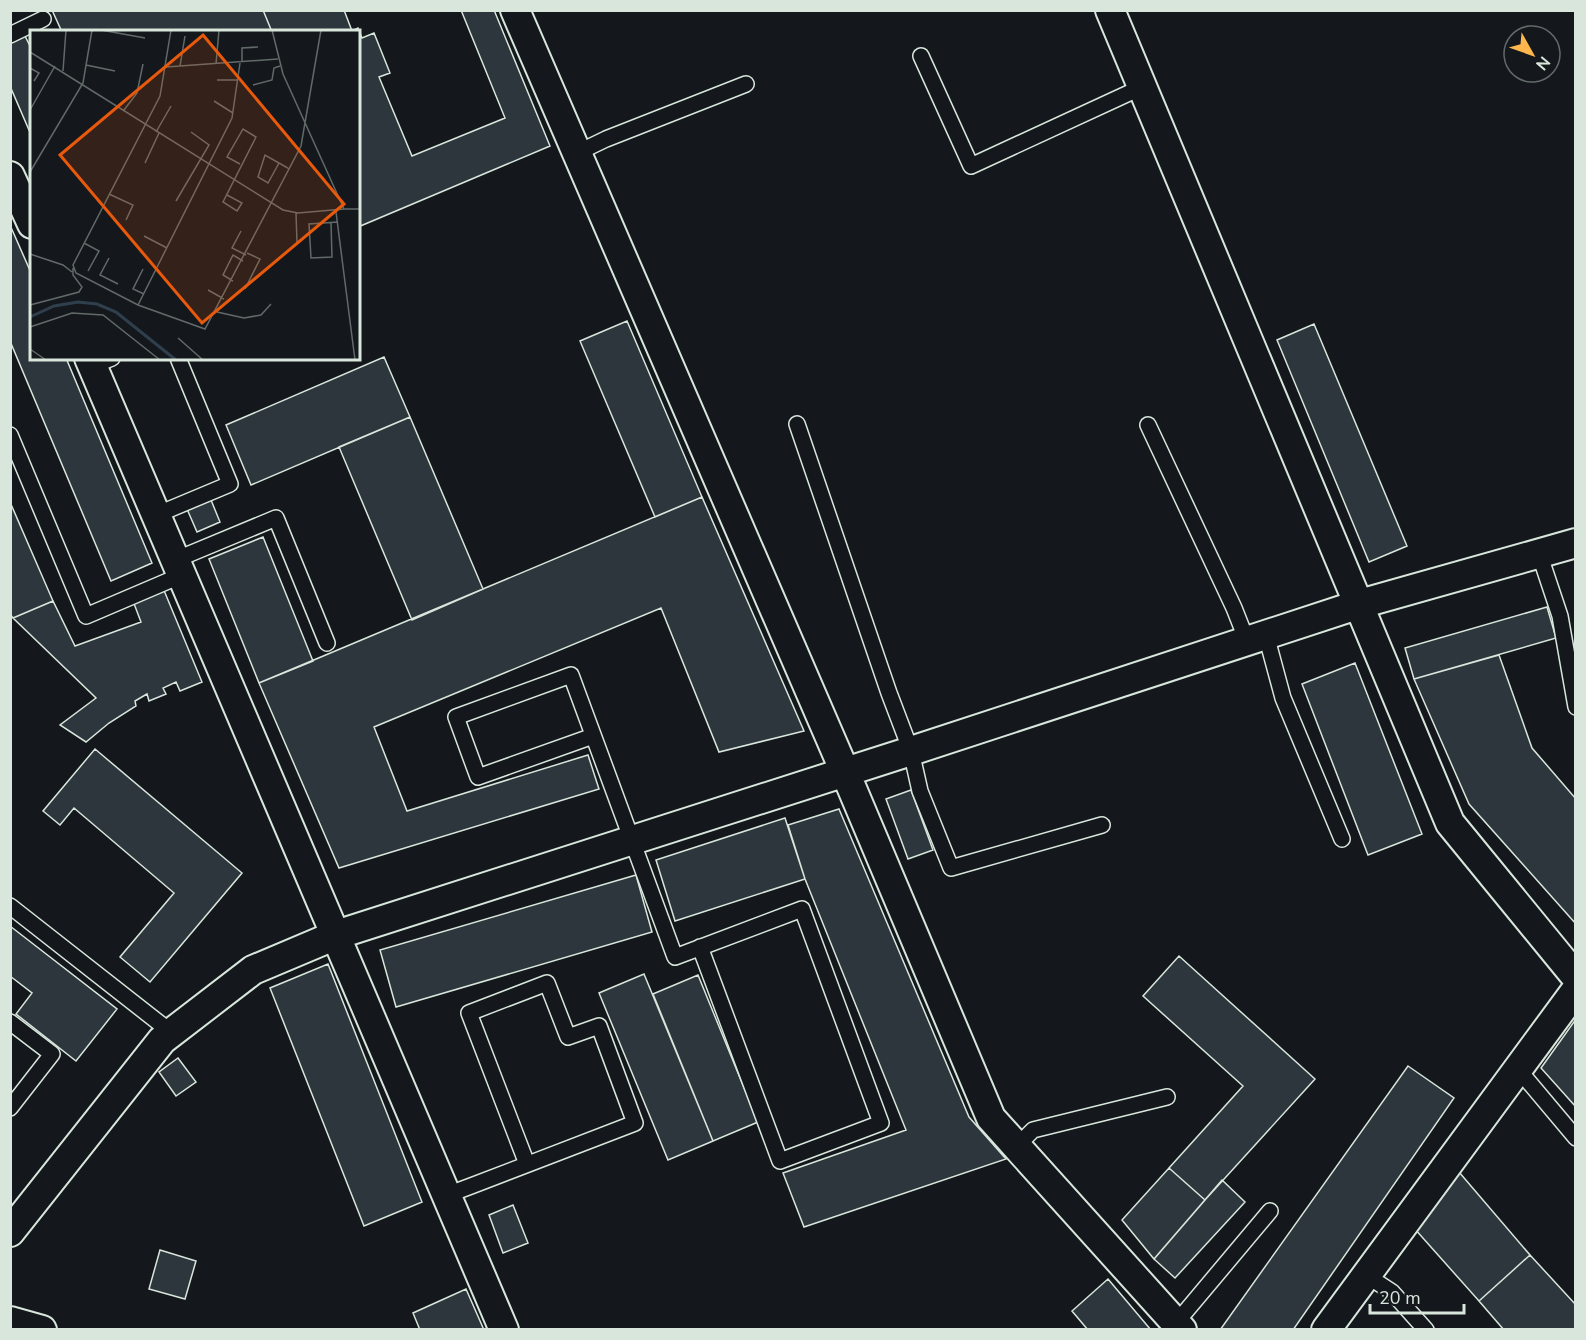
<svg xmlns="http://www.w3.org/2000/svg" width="1586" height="1340" font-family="'Nunito Sans',sans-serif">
  <rect width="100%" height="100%" fill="#14181c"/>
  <path fill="#2c363c" stroke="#d8e6dc" stroke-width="1.5" d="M52,10H263L272,32H62Z
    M263,10H344L352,31L272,32Z
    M461,10H494L550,146L358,227V32H350L358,28L362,38L374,33L390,73L379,77L412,156L505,118Z
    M25,36L32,50V137L10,86V42Z
    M10,225L32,275V358H66L152,563L111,581L10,341Z
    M627,321L702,497L655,517L580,341Z
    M1314,324L1407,546L1369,562L1277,340Z
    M384,357L410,417L251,485L226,425Z
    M410,417L483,589L412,620L339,447Z
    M702,497L804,731L719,752L661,608L374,727L407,811L588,755L599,789L339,868L259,683Z
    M211,500L220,522L197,532L187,509Z
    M10,502L53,601L13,618L10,614Z
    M263,537L313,661L259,683L209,559Z
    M163,588L202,682L180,691L176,682L163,688L166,694L149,701L147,694L135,701L136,706L109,723L86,742L60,725L96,698L13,618L53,601L75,646L141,622L133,601Z
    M1547,607L1556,638L1414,679L1405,648Z
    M1499,655L1532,748L1576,799V924L1469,804L1414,679Z
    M1355,663L1422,834L1368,855L1302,684Z
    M95,749L242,873L150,982L120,957L174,893L74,808L60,825L43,811Z
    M911,790L933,850L908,859L886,799Z
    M839,809L969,1117L1006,1159L804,1227L783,1173L906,1130L805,879L788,825Z
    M785,818L805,879L675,921L656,860Z
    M636,875L652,932L396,1007L380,950Z
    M10,926L117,1009L76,1061L16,1014L32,993L10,976Z
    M1179,956L1315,1079L1205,1200L1169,1168L1243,1086L1143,996Z
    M328,964L422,1202L364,1226L270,988Z
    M644,974L713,1141L668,1160L599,993Z
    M698,975L758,1122L713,1141L653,994Z
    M1576,1019V1107L1541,1068Z
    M178,1058L196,1082L176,1096L159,1072Z
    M1408,1066L1454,1098L1293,1330H1220Z
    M1169,1168L1205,1200L1154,1259L1122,1220Z
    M1459,1172L1530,1255L1479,1301L1414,1228Z
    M1222,1180L1245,1202L1175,1278L1154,1259Z
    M513,1205L528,1243L503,1253L489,1215Z
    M160,1250L196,1261L185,1299L149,1289Z
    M1530,1255L1576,1305V1330H1504L1479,1301Z
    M1108,1279L1151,1330H1088L1072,1311Z
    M466,1289L484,1330H420L413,1313Z"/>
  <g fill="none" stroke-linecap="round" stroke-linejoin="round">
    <g stroke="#d8e6dc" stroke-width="18">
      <path id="service" d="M10,35L43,19
        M921,56L971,166L1142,87
        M577,153L606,139L746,84
        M92,366L112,358
        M797,424L889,693L911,751L920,791L951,868L1102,825
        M1148,425L1234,608L1247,641
        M10,435L86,616L182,575
        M156,515L230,484L178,358
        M1539,553L1560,616L1576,707
        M175,560L276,518L327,643
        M1266,635L1283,698L1342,839
        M593,736L478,777L456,717L571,675L675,957L802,909L881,1123L780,1161L700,947
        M10,906L172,1033
        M10,1022L52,1054L10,1108
        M1518,1069L1576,1138
        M1017,1146L1033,1130L1167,1097
        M447,1195L471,1186L635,1123L599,1026L568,1037L547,983L469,1013L527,1164
        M1366,1275L1392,1292L1426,1330
        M1176,1323L1270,1211"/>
    </g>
    <g stroke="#d8e6dc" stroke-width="32">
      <path id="minor" d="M515,10L845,772L991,1118L1182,1330
        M1110,10L1450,823L1576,977
        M10,176L32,224
        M89,358L504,1330
        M10,1232L162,1040L253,970L336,935L911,751L1360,604L1576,543
        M10,1321L42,1330
        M1326,1330L1576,990"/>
    </g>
    <use href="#service" stroke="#14181c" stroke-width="15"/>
    <use href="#minor" stroke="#14181c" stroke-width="28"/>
  </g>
  <g transform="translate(30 30)">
    <rect width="330" height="330" fill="#14181c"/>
    <path fill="none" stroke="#2f3f4d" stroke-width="3" d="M0,287L24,276L48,272L67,274L86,282L146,330"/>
    <path fill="none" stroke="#626a69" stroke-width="1.5" d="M71,0L115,8M141,0L130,66L43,235L46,243L108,275L175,299L271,116L291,0M242,0L253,44L314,179H330M0,22L253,180L268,183L314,179M212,32V18L228,17M186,34L189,0M56,35L85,41M150,36L155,6M136,37L248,29M0,38L9,43L4,51M33,41L36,0M187,50H208M223,55L242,50L244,38L250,36M184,71L203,83M0,80L25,36M94,80L107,63L113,34M126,102L141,76M115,133L129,103M249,133L238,153L228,147L235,125L256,137L259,139M0,142L53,53L62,0M79,164L103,175L96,190M197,165L212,173L207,181L193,172L226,107L213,99L197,127L210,134M146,171L179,115L161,102M306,182L325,330M266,183L267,213M301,193L302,227L281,228L279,194L308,192M211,201L202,218L216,225M114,206L137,218M54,213L69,221L58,241M0,224L33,235L42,242M79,228L70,245L88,254M113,239L103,259L114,264M203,251L193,245L203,225L213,231M215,259L230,229L217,223M178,260L194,269M0,275L49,262L52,257L43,245V238M108,275L202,88L210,33M187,282L214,288L231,285L241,274M0,297L42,283L73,285L130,330M148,308L173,330M0,319L16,330"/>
    <path fill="#e8590c" fill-opacity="0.15" stroke="#e8590c" stroke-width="3" d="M173,5L314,174L172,293L30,125Z"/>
    <rect width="330" height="330" fill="none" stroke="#d8e6dc" stroke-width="3"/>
  </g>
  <rect width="1586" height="1340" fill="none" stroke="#d8e6dc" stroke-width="24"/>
  <g transform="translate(1532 54) rotate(130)"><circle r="28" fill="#14181c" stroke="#626a69" stroke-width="1.5"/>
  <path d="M0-4.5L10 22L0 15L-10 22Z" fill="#ffb74d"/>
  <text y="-9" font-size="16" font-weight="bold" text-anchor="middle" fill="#d8e6dc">N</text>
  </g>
  <path d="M1370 1304v9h94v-9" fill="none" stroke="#d8e6dc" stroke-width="3"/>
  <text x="1379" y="1304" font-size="18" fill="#d8e6dc" stroke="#14181c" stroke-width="4.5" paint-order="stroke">20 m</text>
</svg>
